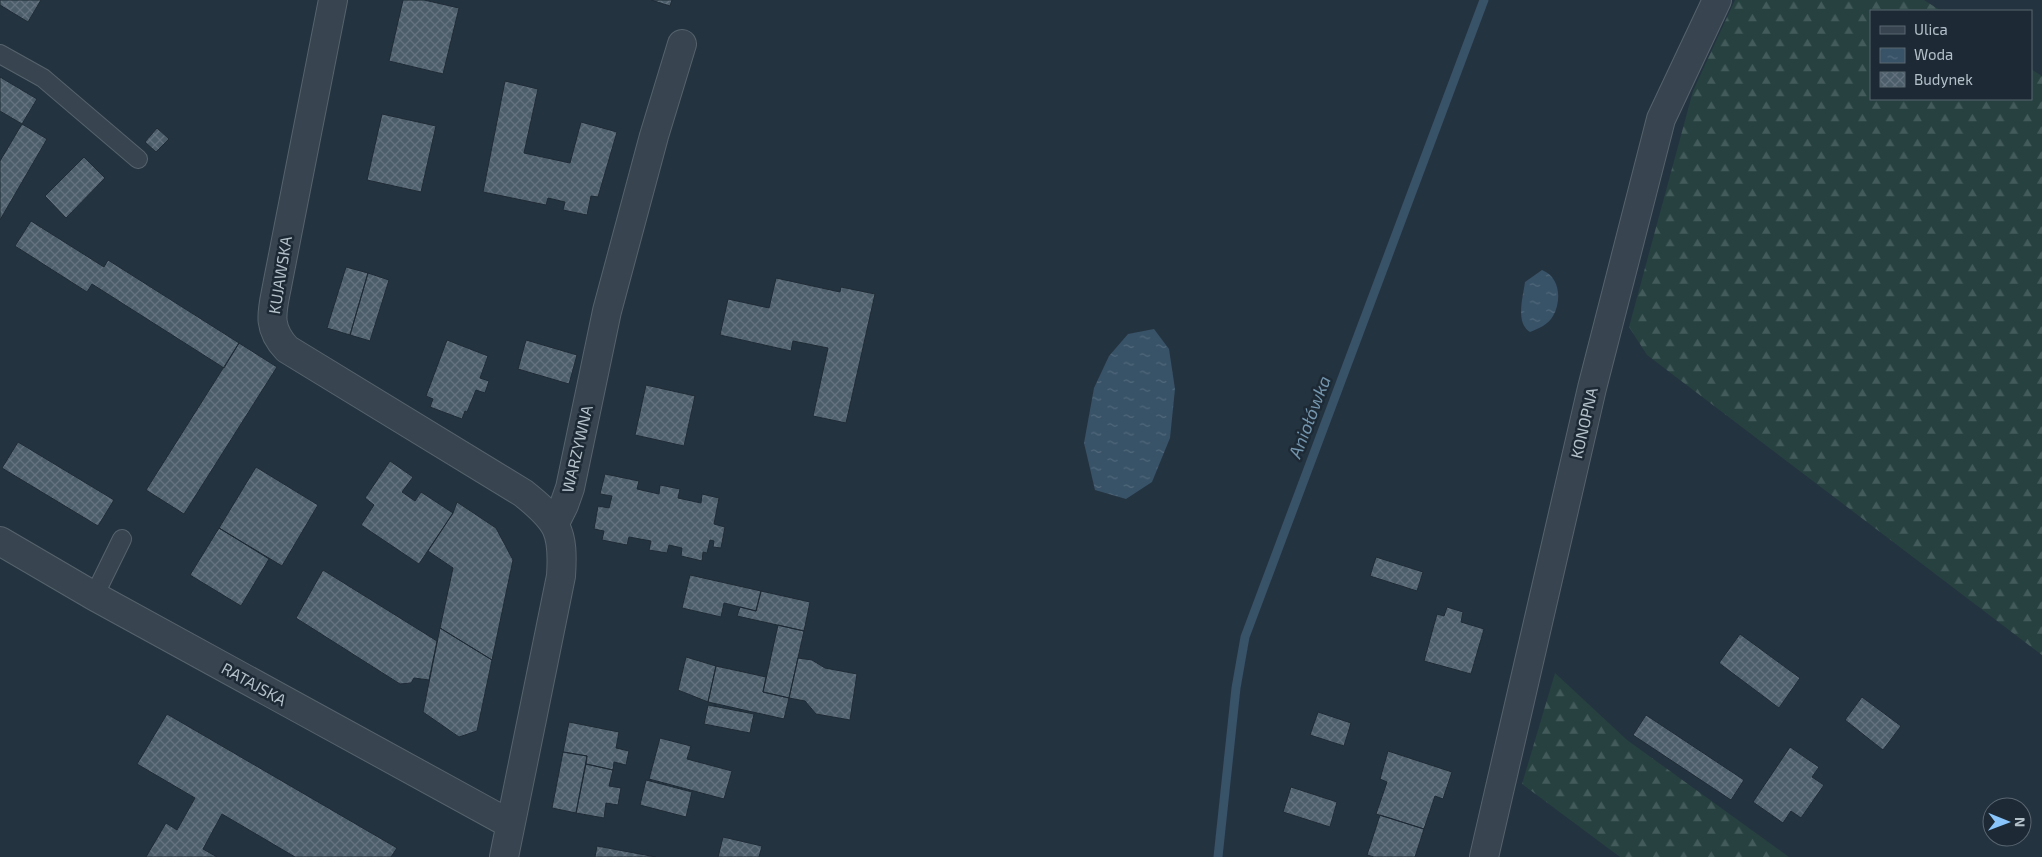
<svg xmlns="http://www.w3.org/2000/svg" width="2042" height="857" font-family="'Exo 2',sans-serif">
  <defs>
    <pattern id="forest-firs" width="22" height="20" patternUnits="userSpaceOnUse" patternTransform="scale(1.25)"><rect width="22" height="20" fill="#264140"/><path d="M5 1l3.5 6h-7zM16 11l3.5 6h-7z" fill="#435b5a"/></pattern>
    <pattern id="water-ripples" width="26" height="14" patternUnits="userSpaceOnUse" patternTransform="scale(1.25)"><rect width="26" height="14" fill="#385267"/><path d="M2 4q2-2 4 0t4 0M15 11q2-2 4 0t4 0" fill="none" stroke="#52697b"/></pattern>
    <pattern id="building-cross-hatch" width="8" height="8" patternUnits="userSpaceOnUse" patternTransform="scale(1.25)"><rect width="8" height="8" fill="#4d5e6b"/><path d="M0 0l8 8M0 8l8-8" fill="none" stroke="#64737f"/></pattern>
  </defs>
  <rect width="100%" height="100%" fill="#243340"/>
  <path fill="url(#forest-firs)" d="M1735,0H1924L1941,11H1871V99H2031V69L2042,76V655L1647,355L1629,327L1693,91Z
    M1555,673L1627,740L1789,857H1620L1522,784Z"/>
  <path fill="url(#water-ripples)" d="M1542,270C1560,277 1562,300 1553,316C1549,324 1538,329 1530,332C1515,323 1523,297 1525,282Z
    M1154,329L1169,349L1175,389L1170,438L1152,482L1126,499L1095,490L1084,443L1094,388L1109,356L1128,334Z"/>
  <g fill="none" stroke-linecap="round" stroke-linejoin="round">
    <path stroke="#385267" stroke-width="9" d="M1218,857L1236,688L1245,637L1484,0"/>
  </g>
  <path fill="url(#building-cross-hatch)" stroke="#1f2c37" d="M0,0H41L28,22L0,5Z
    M403,0H424L459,8L443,74L389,61Z
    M651,0H672L670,6Z
    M0,77L37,99L22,124L0,111Z
    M505,81L538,89L524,153L570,163L581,122L617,132L598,197L591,196L587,215L563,210L565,202L548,198L546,205L483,192Z
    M382,114L436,126L421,192L367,180Z
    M22,124L47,139L0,220V161Z
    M157,128L169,139L156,152L145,142Z
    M84,157L105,178L66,218L45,196Z
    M31,221L104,267L108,260L239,343L224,368L92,284L87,292L15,246Z
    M346,267L368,273L350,335L327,328Z
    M368,273L389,280L370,341L350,335Z
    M776,278L840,292L841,287L875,294L846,423L813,416L828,348L793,341L791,351L720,335L728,299L769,308Z
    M447,340L488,356L480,378L489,381L485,393L476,390L467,412L465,411L462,419L430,407L433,399L426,396Z
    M526,340L577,355L569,384L518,369Z
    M239,343L277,367L184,514L146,490Z
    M646,385L695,396L684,446L635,435Z
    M18,442L114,500L98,526L2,468Z
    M390,461L413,477L402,492L415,501L421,492L453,513L419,564L361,525L374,505L365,498Z
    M256,467L318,505L282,566L219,528Z
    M605,474L639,481L637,489L659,494L660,485L680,489L678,498L701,503L702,494L719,498L714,524L725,527L721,548L713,547L714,541L710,540L707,553L703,552L702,561L681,556L682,548L669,545L667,553L649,550L651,541L629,537L627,545L602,540L604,531L594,529L598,506L609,508L612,496L600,494Z
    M457,502L496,528L513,560L492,660L440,628L453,568L428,551L453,513Z
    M219,528L269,559L241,606L190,575Z
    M1376,557L1423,572L1417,591L1370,576Z
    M323,570L437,641L429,680L414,678L411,683L400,684L296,618Z
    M690,575L761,591L756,611L724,603L721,617L682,608Z
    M761,591L810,602L804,631L737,616L740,607L756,611Z
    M1447,607L1463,612L1461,622L1484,629L1471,674L1424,661L1437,614L1444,616Z
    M778,625L804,631L789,698L763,692Z
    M440,628L492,660L477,731L459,737L423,712Z
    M1740,634L1800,678L1779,708L1719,663Z
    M686,657L716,666L708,702L678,690Z
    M798,658L812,660L825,668L857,674L850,720L816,714L805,701L789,698Z
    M716,666L766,677L763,692L789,698L784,719L708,702Z
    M1862,697L1901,726L1883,750L1845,720Z
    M708,705L754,714L750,733L704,724Z
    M1318,712L1351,723L1344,746L1310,735Z
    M167,714L397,848L391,857H295L222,814L203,849L217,857H146L166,823L177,830L195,798L137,764Z
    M1646,715L1744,780L1731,800L1633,735Z
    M569,722L619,732L616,748L629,751L626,765L614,762L613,770L586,764L587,756L563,752Z
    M660,738L691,746L687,759L732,771L724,799L649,779Z
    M1790,747L1819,767L1812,777L1824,785L1801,818L1791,811L1783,823L1753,802Z
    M1388,751L1452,772L1443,799L1435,796L1424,829L1376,814L1387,782L1380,779Z
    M563,752L587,756L576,813L552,808Z
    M586,764L613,770L609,786L621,788L618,805L606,803L604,818L576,813Z
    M646,780L692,792L686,817L640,805Z
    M1291,787L1337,802L1330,827L1283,812Z
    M1380,815L1424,829L1415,857H1374L1367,855Z
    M723,837L762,846L759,857H718Z
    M597,846L656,857H595Z"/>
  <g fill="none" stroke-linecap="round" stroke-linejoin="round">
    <g stroke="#56636d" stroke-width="20">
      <path id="service" d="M0,54L43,78L138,159
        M94,596L122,539"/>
    </g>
    <g stroke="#56636d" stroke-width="30">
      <path id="minor" d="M333,0L278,281C273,309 265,326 287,349L523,493C558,521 564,531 561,576L504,857
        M555,523L564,505L570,488L607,311L654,136L682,44
        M0,541L94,596L510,824
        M1484,857L1592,388L1661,119L1717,0"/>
    </g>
    <use href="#service" stroke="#384550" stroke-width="18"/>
    <use href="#minor" stroke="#384550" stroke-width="28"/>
  </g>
  <g text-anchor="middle" stroke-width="5" stroke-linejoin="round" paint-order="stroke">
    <g font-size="16" fill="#b4c0ca" stroke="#1d2a35">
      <text transform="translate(280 275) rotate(-81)" y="6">KUJAWSKA</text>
      <text transform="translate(1584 423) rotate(-77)" y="6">KONOPNA</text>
      <text transform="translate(577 449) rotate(-77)" y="6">WARZYWNA</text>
      <text transform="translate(254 684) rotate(29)" y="6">RATAJSKA</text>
    </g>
    <g font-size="18" font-style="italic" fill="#7495ae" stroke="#1d2a35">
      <text transform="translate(1310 417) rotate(-69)" y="6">Aniołówka</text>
    </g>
  </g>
  <rect x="1870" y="10" width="162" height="90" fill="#1d2a35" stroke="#596671"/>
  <rect x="1880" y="26" width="25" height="8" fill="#384550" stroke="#596671"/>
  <text x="1914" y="35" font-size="15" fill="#b4c0ca">Ulica</text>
  <rect x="1880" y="48" width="25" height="15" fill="url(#water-ripples)" stroke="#596671"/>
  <text x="1914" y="60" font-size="15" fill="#b4c0ca">Woda</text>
  <rect x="1880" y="72" width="25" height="15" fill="url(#building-cross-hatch)" stroke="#596671"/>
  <text x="1914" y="85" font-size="15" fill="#b4c0ca">Budynek</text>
  <g transform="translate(2007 822) rotate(91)"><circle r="24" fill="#1d2a35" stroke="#596671"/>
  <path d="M0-4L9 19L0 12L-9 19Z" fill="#89c4fb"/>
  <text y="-8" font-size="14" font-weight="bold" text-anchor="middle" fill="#b4c0ca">N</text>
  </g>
</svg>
